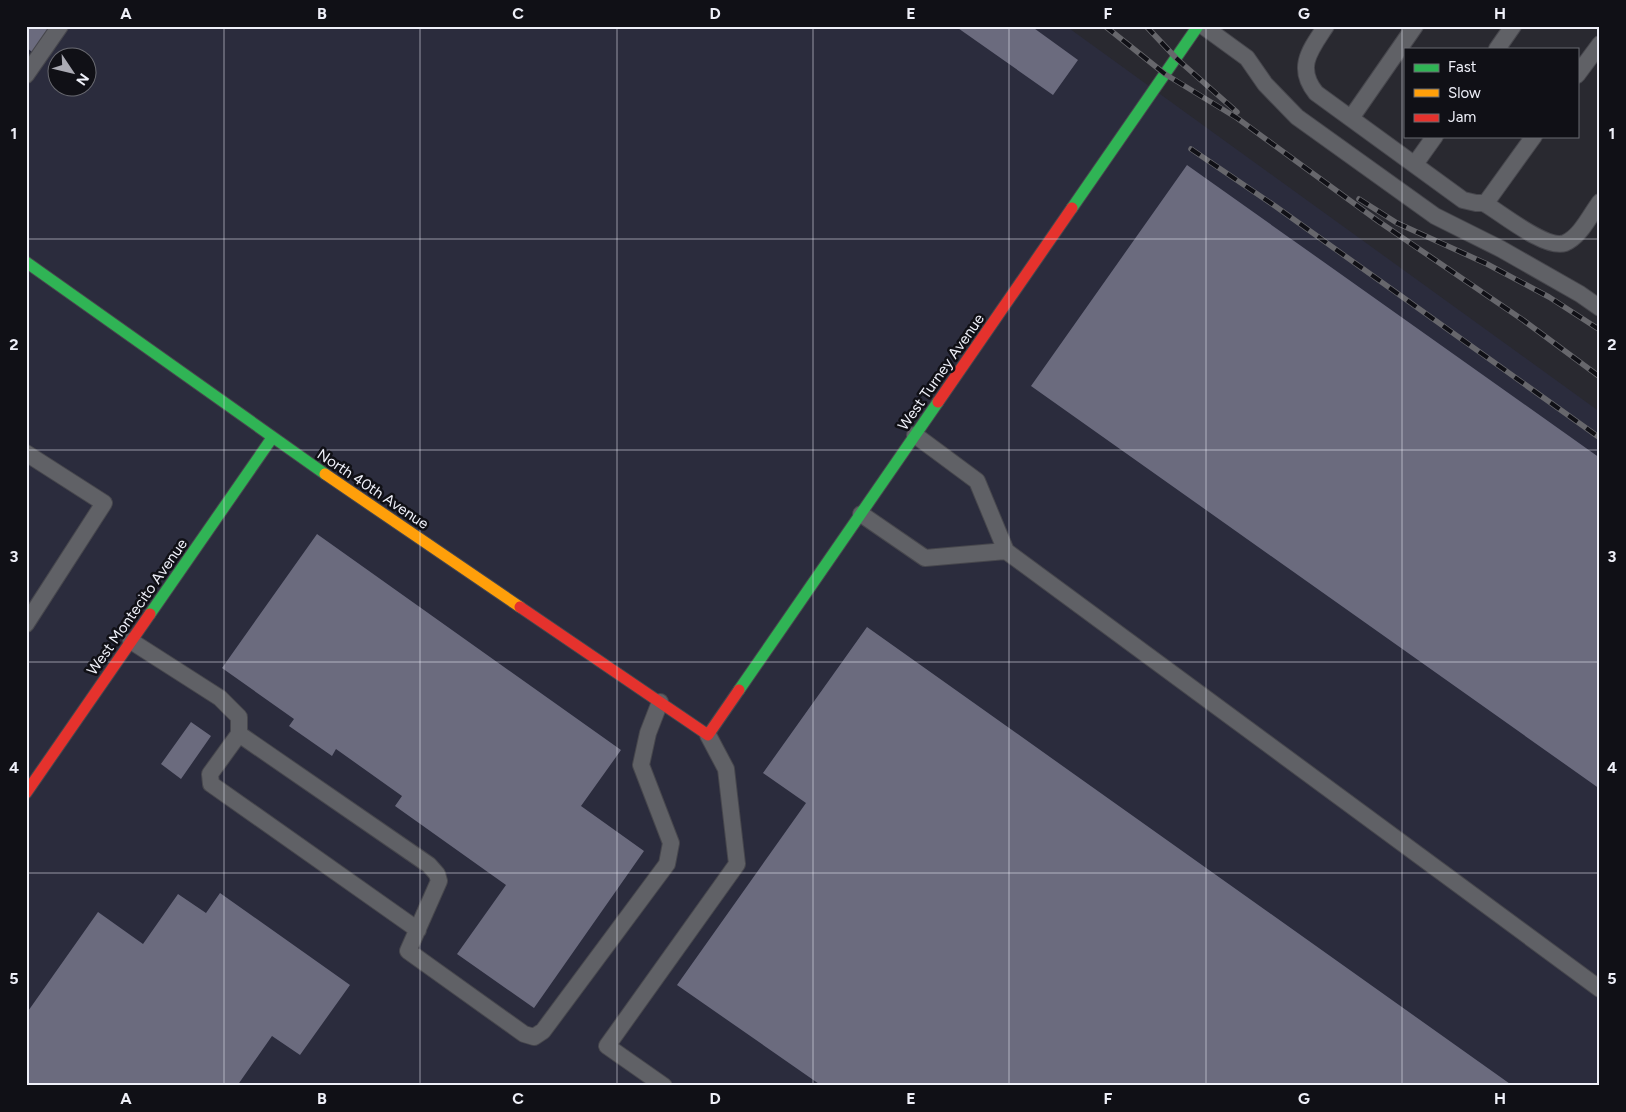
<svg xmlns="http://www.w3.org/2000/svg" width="1626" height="1112" font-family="Figtree,sans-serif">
  <rect width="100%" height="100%" fill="#292930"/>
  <path fill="#2b2c3d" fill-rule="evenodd" d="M26,26H1066L1600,412V1086H26ZM58,58H88V88H58Z"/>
  <path fill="#6b6b7e" d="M26,26H50L32,52L26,47Z
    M955,26H1031L1078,60L1053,95Z
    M1187,165L1600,458V789L1031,386Z
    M317,534L621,750L581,806L644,851L534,1008L457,954L506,885L395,806L402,796L336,749L332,756L289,726L294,719L222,668Z
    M867,627L1513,1086H822L677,985L806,803L763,773Z
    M191,722L211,736L181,779L161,764Z
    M220,893L350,985L300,1055L272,1036L237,1086H26V1014L98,912L143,944L178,894L206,913Z"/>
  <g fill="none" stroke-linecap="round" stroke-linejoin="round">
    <g stroke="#47474d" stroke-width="18">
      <path id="lane" d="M1203,26L1247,58L1265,84L1297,117L1435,216L1501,249L1580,294L1600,308
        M1326,26C1311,49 1295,67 1316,93L1463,200L1476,203H1484C1501,213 1546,250 1565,243C1581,236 1590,215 1600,202
        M1497,49L1513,26
        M26,75L60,26
        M1577,75L1600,44
        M1351,118L1415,26
        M1415,164L1435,136
        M1485,204L1534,136
        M915,435L977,481L1006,551L1600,989
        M26,453L104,503L26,624
        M861,514L925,558L1006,551
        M131,641L220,698L239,717V734L429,865L437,874L439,881L408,951L524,1034L534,1037L543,1031L667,864L671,843L641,765L648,733L660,702
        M239,734L210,774L211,784L418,930
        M664,1086L607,1046L737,864L726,769L708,735"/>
    </g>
    <g stroke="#47474d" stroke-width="13">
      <path id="fast" d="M1072,208L1198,26
        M26,262L325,474
        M150,614L272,438
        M739,690L938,402"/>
    </g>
    <g stroke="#47474d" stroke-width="13">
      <path id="slow" d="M325,474L520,607"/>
    </g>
    <g stroke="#47474d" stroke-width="13">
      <path id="jam" d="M938,402L1072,208
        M520,607L708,735L739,690
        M26,793L150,614"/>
    </g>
    <use href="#lane" stroke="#606166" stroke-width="16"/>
    <use href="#fast" stroke="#30b455" stroke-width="11"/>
    <use href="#slow" stroke="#ff9f0a" stroke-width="11"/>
    <use href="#jam" stroke="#e5322d" stroke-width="11"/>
    <g stroke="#67676c" stroke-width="5.5">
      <path id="rail" d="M1105,26L1165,74L1237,118L1378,221L1523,320L1600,377
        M1146,26L1176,58L1237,112
        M1191,149L1275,206L1600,438
        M1359,199L1397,223L1487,264L1549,297L1600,330"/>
    </g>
    <use href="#rail" stroke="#101016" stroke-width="4" stroke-dasharray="11" stroke-linecap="butt"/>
  </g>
  <path fill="none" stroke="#eff0f9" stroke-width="1" stroke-opacity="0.55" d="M224,26V1086M420,26V1086M617,26V1086M813,26V1086M1009,26V1086M1206,26V1086M1402,26V1086M26,239H1600M26,450H1600M26,662H1600M26,873H1600"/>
  <g text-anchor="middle" stroke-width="5" stroke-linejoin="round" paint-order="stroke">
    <g font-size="15" fill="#eff0f9" stroke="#101016">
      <text transform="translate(941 372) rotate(-55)" y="5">West Turney Avenue</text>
      <text transform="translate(373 489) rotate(34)" y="5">North 40th Avenue</text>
      <text transform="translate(137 607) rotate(-55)" y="5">West Montecito Avenue</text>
    </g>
  </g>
  <rect width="1626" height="1112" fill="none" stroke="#101016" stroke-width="55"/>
  <rect x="1404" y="48" width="175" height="90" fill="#101016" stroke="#696a71"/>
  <rect x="1414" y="64" width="25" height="8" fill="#30b455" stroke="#696a71"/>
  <text x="1448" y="72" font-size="15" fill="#eff0f9">Fast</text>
  <rect x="1414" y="89" width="25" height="8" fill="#ff9f0a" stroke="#696a71"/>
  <text x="1448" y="98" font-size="15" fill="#eff0f9">Slow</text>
  <rect x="1414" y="114" width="25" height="8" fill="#e5322d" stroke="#696a71"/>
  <text x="1448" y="122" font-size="15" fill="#eff0f9">Jam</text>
  <g transform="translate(72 72) rotate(125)"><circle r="24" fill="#101016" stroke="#696a71"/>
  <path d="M0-4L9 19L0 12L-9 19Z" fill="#aaaab3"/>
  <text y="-8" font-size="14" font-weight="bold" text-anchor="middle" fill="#eff0f9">N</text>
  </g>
  <rect x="28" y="28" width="1570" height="1056" fill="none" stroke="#eff0f9" stroke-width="2"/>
  <g font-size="16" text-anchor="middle" font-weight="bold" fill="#eff0f9">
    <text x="126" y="19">A</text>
    <text x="322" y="19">B</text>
    <text x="518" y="19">C</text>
    <text x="715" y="19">D</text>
    <text x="911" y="19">E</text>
    <text x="1108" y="19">F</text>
    <text x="1304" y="19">G</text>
    <text x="1500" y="19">H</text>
    <text x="14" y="139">1</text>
    <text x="1612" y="139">1</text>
    <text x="14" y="350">2</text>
    <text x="1612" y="350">2</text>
    <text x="14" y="562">3</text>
    <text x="1612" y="562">3</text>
    <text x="14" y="773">4</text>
    <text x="1612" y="773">4</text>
    <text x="14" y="984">5</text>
    <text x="1612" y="984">5</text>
    <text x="126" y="1104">A</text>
    <text x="322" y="1104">B</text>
    <text x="518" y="1104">C</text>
    <text x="715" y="1104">D</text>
    <text x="911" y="1104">E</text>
    <text x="1108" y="1104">F</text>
    <text x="1304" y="1104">G</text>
    <text x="1500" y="1104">H</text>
  </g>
</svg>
